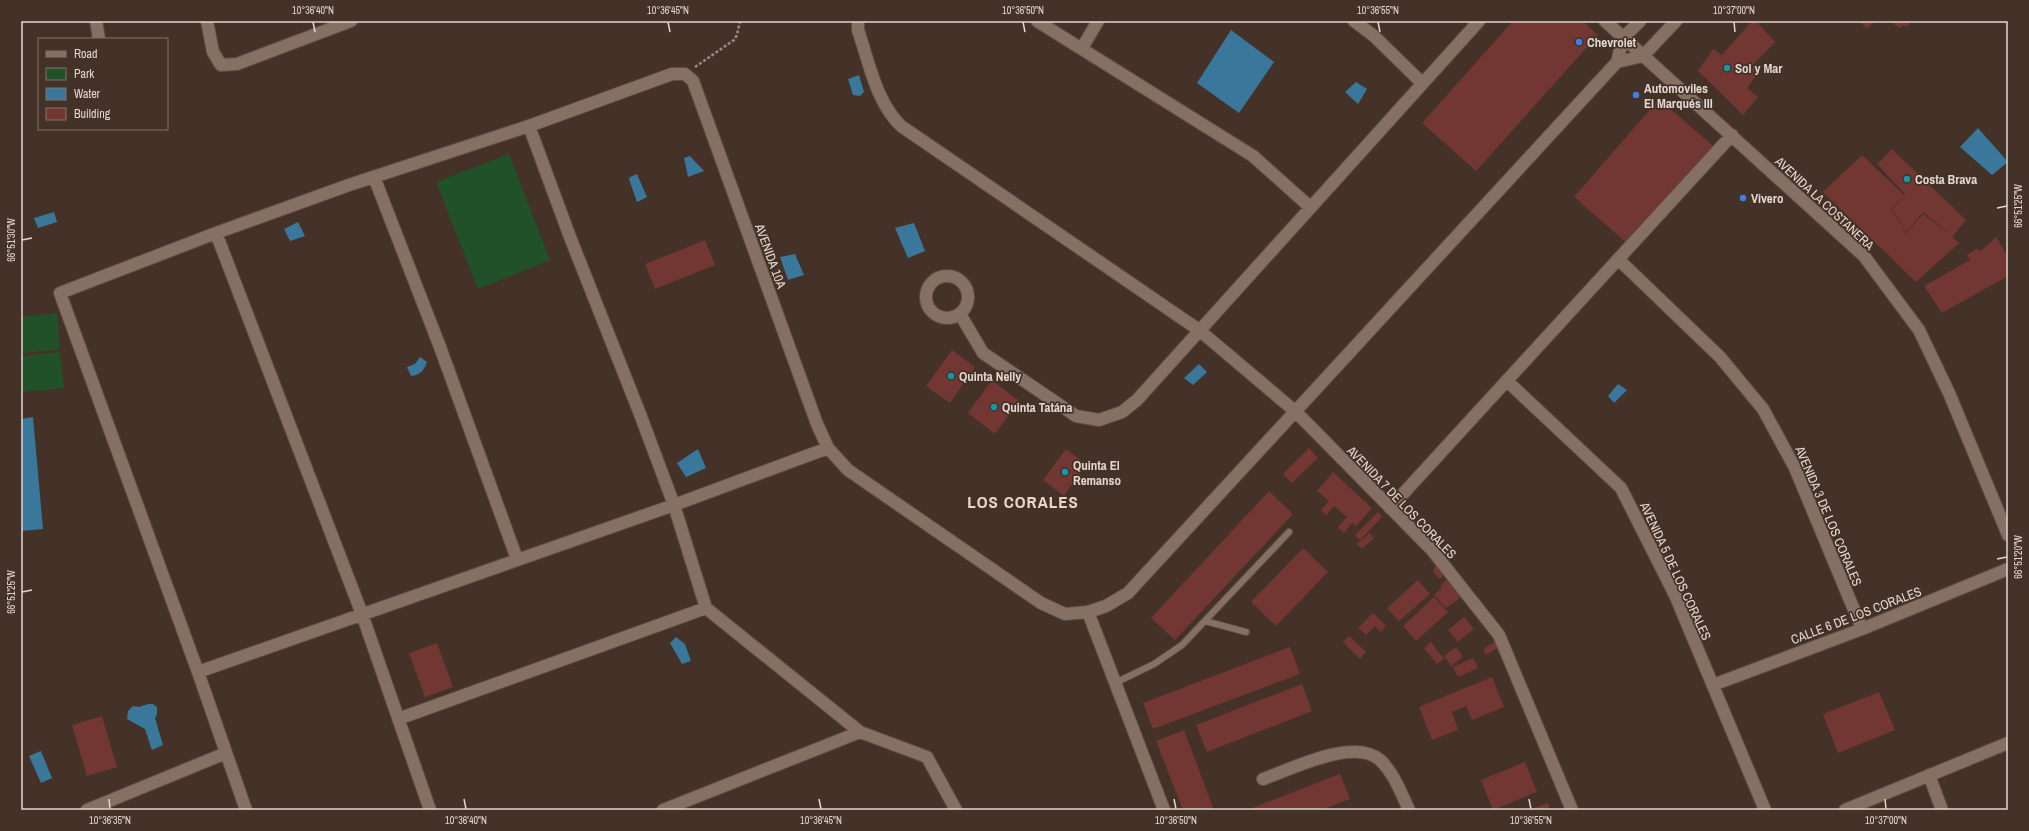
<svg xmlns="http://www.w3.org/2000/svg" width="2029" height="831" font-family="'Archivo Narrow',sans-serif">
  <rect width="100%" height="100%" fill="#443127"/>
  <path fill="#215129" d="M509,154L550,260L478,289L436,182Z
    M57,313L60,349L21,353V317Z
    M60,352L64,388L21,392V356Z"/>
  <path fill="#39789b" d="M1231,30L1274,62L1239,113L1197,83Z
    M859,75L864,92L860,96L853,95L848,79Z
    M1356,82L1367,89L1358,104L1345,92Z
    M1978,128L2008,162L1992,175L1960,147Z
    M690,156L704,171L688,177L684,158Z
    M637,174L647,197L637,202L629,179L630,177Z
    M54,212L57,222L38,228L34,218Z
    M298,222L305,236L290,241L284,229Z
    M914,223L925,251L908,258L895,228Z
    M795,254L804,275L788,280L780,257Z
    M420,357L427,362C424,371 420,375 411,376L407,367L415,364Z
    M1199,364L1207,372L1193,385L1184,378Z
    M1618,384L1627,390L1614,403L1608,396Z
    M33,417L43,529L21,531V419Z
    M698,449L706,468L686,477L677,463Z
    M676,637L685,644L691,661L682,664L670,643Z
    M148,704H153L157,707V714L155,718L163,745L152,750L145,729L127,719L128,711L133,706L139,707Z
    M41,751L52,778L41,783L29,756Z"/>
  <path fill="#723732" d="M1513,21H1583L1598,35L1476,171L1422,123Z
    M1752,21H1756L1775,42L1752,66L1759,72L1747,88L1758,97L1743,115L1698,71L1713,49L1722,55Z
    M1859,21H1875L1867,29Z
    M1891,21H1911L1907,27L1904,25L1899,28Z
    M1659,99L1713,146L1628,244L1574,197Z
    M1892,149L1966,220L1952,237L1959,243L1916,282L1823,192L1862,155L1904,195L1891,209L1906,233L1923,214L1949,234L1923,212L1906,232L1892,209L1905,194L1877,164Z
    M1996,237L2008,257V276L1942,313L1924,286L1970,260L1967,255L1976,249L1981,251Z
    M705,240L715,265L655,289L645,264Z
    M952,350L975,367L950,403L926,386Z
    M992,380L1019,401L995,434L968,413Z
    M1309,448L1318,458L1292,483L1283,474Z
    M1066,449L1086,464L1064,496L1043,480Z
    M1333,472L1372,508L1356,526L1352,523L1344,533L1338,527L1347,517L1334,506L1326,515L1321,510L1329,501L1317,491Z
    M1269,491L1293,514L1175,640L1151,618Z
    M1378,512L1382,517L1360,540L1355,535Z
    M1369,533L1374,538L1362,549L1357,544Z
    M1303,548L1328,572L1276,626L1251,602Z
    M1436,563L1446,573L1440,579L1433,572Z
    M1448,578L1464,595L1446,608L1434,595L1442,588L1440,586Z
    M1418,580L1430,594L1399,621L1387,608Z
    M1434,597L1448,612L1416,641L1403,626Z
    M1373,613L1386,626L1381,632L1375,626L1366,635L1358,628Z
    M1464,617L1474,629L1458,642L1448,630Z
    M1349,636L1366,652L1360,659L1343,642Z
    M1496,641L1499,647L1486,655L1483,649Z
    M1431,642L1444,659L1437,664L1424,648Z
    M437,643L453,687L425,697L409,653Z
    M1290,647L1300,674L1153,729L1143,703Z
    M1456,647L1463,657L1451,666L1444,656Z
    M1473,658L1478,668L1458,677L1453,667Z
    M1492,677L1504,707L1472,720L1466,706L1452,712L1458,730L1432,740L1419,707Z
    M1302,684L1312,711L1207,752L1196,725Z
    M1879,692L1895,730L1838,753L1823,714Z
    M102,716L117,767L87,776L72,725Z
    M1184,730L1214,810H1183L1156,741Z
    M1525,762L1537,792L1493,810L1481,780Z
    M1340,774L1350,799L1322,810H1247Z
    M1548,803L1550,810H1529Z"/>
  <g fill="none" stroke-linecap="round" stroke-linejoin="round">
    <g stroke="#5e4e46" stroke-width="8">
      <path id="lane" d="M1205,621L1246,632
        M1115,683L1154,664L1182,645L1289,532"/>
    </g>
    <g stroke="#5e4e46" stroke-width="14">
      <path id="street" d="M96,21L99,39
        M207,21L213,52L221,65L237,64L351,21
        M858,21V30C869,62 876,102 901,126L1199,330L1296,412L1432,550L1499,635L1572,810
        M1037,21L1253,156L1310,207
        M1354,21L1374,36L1422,83
        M1605,21L1864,256L1919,330L1949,393L2008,535
        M1082,48L1098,21
        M1617,62L1643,56L1676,21
        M529,126L570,237L640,414L674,505L706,608L860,732L927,757L956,810
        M374,177L440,347L517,559
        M216,233L362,614L430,810
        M1618,259L1720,357L1763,409L1795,468L1862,629
        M926 297a21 21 0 1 1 42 0a21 21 0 1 1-42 0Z
        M960,314L983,353L1076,416L1099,420L1122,412L1137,400L1479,21
        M1507,381L1621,488L1675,595L1765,810
        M1390,508L1732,135
        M1088,612L1164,810
        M198,672L674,505L828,448
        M1713,685L1862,629L2008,569
        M398,719L706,608
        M1929,775L1942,810
        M1263,779C1292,769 1354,737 1380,760C1394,773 1401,793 1409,810
        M87,810L226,753
        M246,810L198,672L60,293L216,233L349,185L529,126L672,74H685L693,81L817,424L828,448L848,470L1041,603L1065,614L1088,612L1106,606L1128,593L1617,62L1623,38L1640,21
        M663,810L860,732
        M1845,810L2008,743"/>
    </g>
    <path stroke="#988981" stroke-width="2.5" stroke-dasharray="3 2" stroke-linecap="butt" d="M695,67L734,40L737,35L740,21"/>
    <use href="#lane" stroke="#867064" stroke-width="6"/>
    <use href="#street" stroke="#867064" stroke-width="12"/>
  </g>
  <path fill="none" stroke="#e2d6d0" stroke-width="1.5" d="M313,22L315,32M668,22L670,32M1023,22L1025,32M1378,22L1380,32M1734,22L1735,32M1997,208L2007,206M22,240L32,238M1997,559L2007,557M22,592L32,590M109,799L110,809M464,799L466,809M819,799L821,809M1174,799L1176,809M1529,799L1531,809M1885,799L1886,809"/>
  <g fill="#3f7fe0" stroke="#443127" stroke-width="1.5">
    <circle cx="1579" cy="42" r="4"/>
    <circle cx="1636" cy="95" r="4"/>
    <circle cx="1743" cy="198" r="4"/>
  </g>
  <g fill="#0f9aa8" stroke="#443127" stroke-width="1.5">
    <circle cx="1727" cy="68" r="4"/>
    <circle cx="1907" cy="179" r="4"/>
    <circle cx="951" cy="376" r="4"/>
    <circle cx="994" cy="407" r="4"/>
    <circle cx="1065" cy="472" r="4"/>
  </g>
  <g text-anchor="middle" stroke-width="3.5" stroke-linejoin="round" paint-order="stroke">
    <g font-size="13" font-weight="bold" fill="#e2d6d0" stroke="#443127" text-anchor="start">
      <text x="1587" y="47">Chevrolet</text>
      <text x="1735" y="73">Sol y Mar</text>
      <text x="1644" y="93">Automoviles<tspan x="1644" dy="15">El Marqués III</tspan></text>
      <text x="1915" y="184">Costa Brava</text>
      <text x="1751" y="203">Vivero</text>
      <text x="959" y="381">Quinta Nelly</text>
      <text x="1002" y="412">Quinta Tatána</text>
      <text x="1073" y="470">Quinta El<tspan x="1073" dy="15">Remanso</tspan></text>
    </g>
    <g font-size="13" fill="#e2d6d0" stroke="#443127">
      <text transform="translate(1825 203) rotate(43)" y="5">AVENIDA LA COSTANERA</text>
      <text transform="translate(771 256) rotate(70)" y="5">AVENIDA 10A</text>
      <text transform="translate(1402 502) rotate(46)" y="5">AVENIDA 7 DE LOS CORALES</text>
      <text transform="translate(1829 516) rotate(67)" y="5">AVENIDA 3 DE LOS CORALES</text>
      <text transform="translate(1676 571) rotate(65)" y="5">AVENIDA 5 DE LOS CORALES</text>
      <text transform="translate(1856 615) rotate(-21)" y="5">CALLE 6 DE LOS CORALES</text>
    </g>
    <g font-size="17" font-weight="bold" letter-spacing="1" fill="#eed5c9" stroke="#443127">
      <text x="1023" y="508">LOS CORALES</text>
    </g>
  </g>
  <rect width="2029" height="831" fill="none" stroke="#443127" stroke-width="44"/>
  <rect x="38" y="38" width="130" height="92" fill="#443127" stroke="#83736b"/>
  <rect x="46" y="51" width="20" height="6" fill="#867064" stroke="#83736b"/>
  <text x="74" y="58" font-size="12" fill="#e2d6d0">Road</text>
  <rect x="46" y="68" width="20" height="12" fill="#215129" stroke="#83736b"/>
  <text x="74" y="78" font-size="12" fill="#e2d6d0">Park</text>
  <rect x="46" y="88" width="20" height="12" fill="#39789b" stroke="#83736b"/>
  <text x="74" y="98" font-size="12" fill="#e2d6d0">Water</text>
  <rect x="46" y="108" width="20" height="12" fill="#723732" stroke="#83736b"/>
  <text x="74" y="118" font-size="12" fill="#e2d6d0">Building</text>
  <rect x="22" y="22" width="1985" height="787" fill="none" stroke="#e2d6d0" stroke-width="1.5"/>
  <g font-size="10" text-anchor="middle" fill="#e2d6d0">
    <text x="313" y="14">10°36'40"N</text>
    <text x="668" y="14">10°36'45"N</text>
    <text x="1023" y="14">10°36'50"N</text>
    <text x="1378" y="14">10°36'55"N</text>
    <text x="1734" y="14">10°37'00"N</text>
    <text transform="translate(2018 206) rotate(-90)" y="4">66°51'25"W</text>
    <text transform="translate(11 240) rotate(-90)" y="4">66°51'30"W</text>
    <text transform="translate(2018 557) rotate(-90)" y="4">66°51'20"W</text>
    <text transform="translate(11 592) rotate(-90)" y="4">66°51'25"W</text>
    <text x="110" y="824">10°36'35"N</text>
    <text x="466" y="824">10°36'40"N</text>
    <text x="821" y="824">10°36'45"N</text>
    <text x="1176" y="824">10°36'50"N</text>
    <text x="1531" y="824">10°36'55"N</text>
    <text x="1886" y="824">10°37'00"N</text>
  </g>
</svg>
